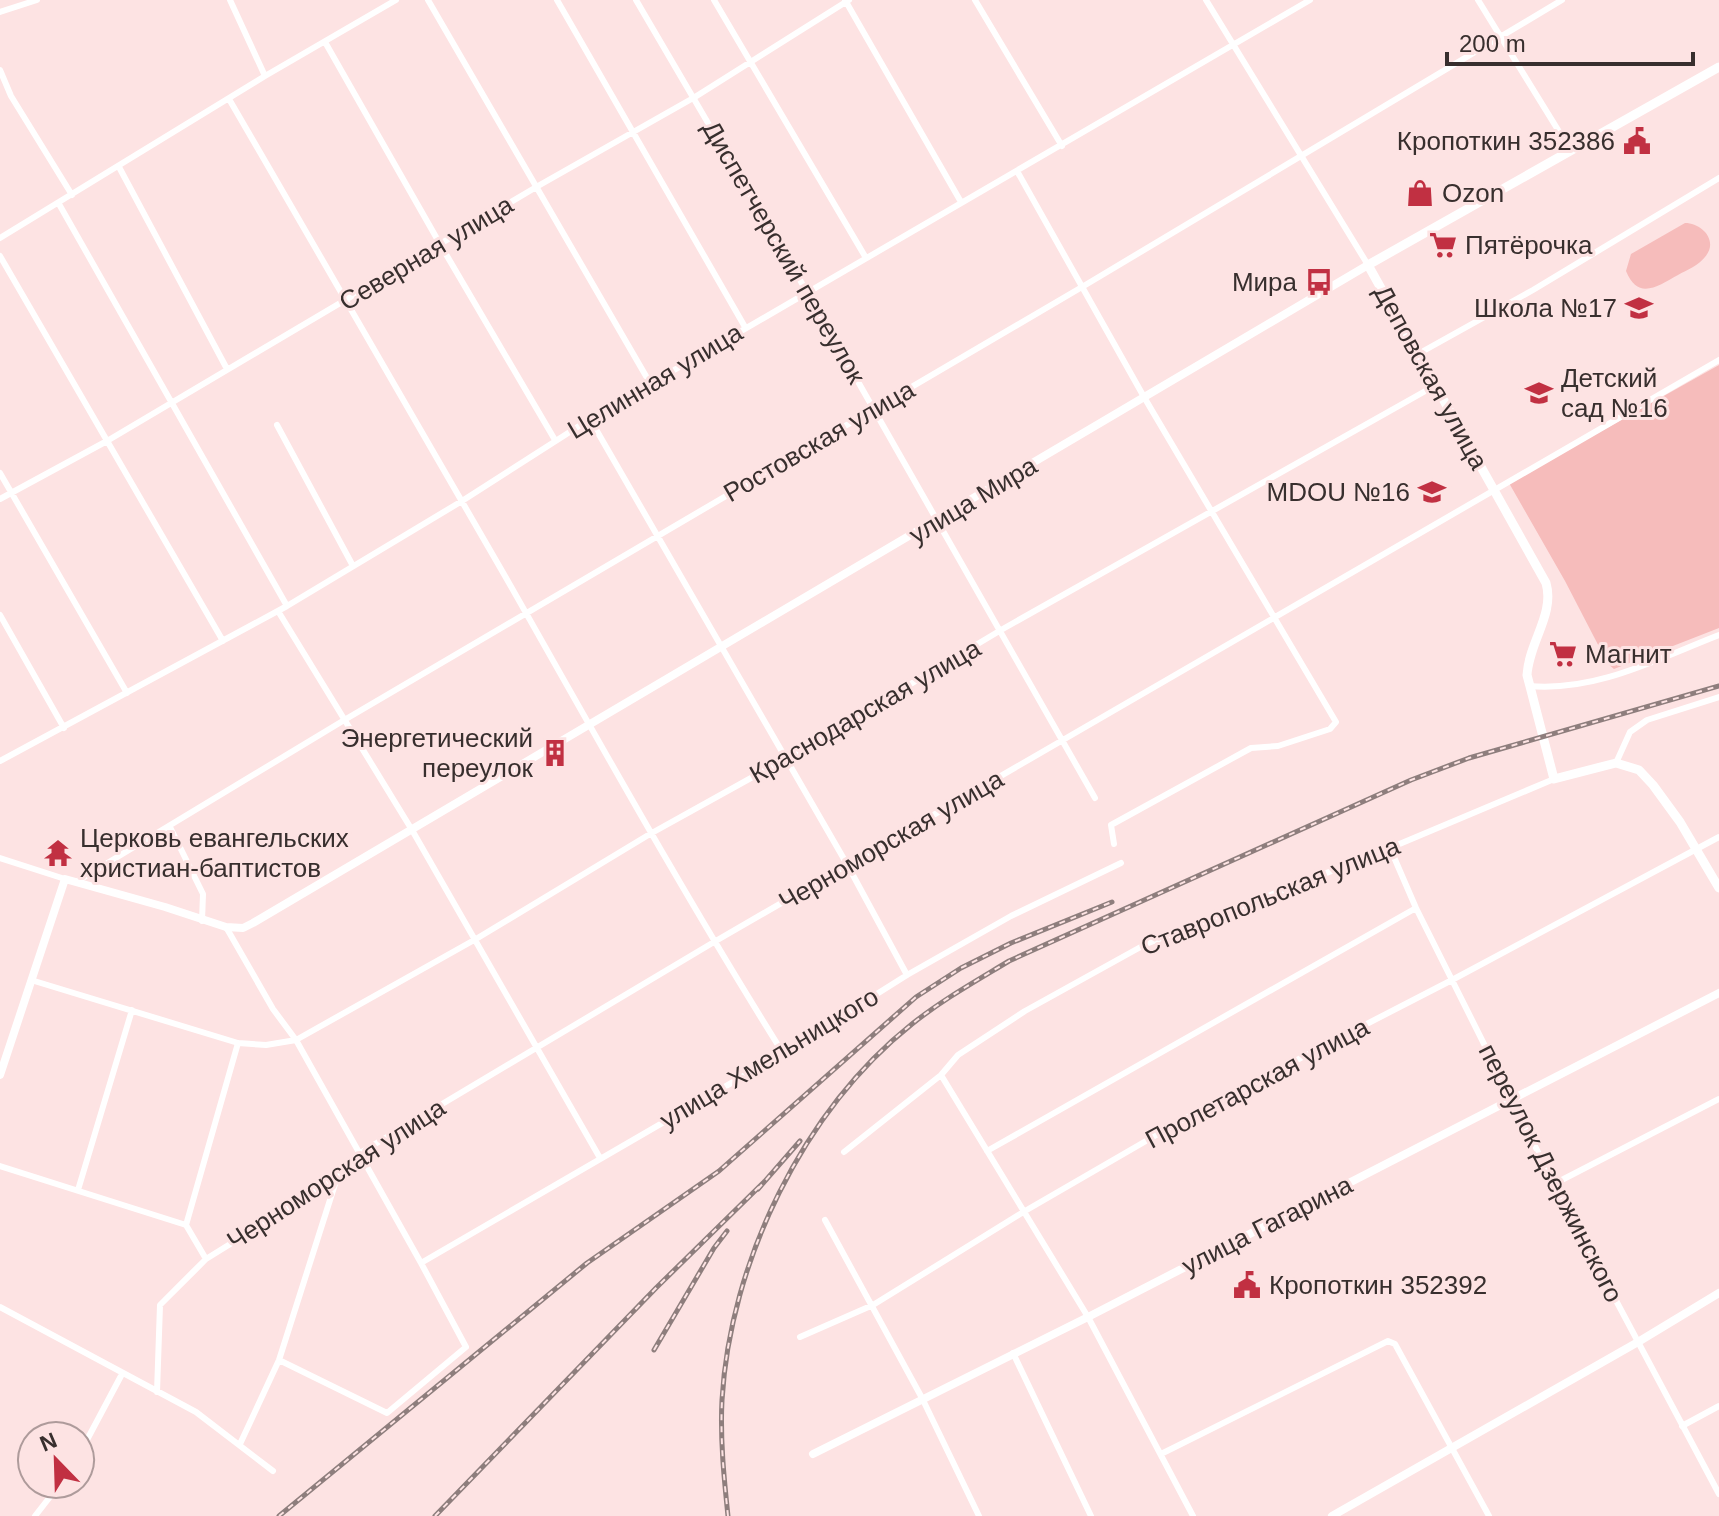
<svg xmlns="http://www.w3.org/2000/svg" width="1719" height="1516" font-family="Helvetica,sans-serif">
  <rect width="100%" height="100%" fill="#fde3e3"/>
  <path fill="#f6bcbb" d="M1685,223C1702,223 1719,241 1705,257C1699,265 1687,270 1678,275C1658,286 1638,301 1626,271L1631,254Z
    M1719,365V628L1614,669L1608,664L1565,581L1509,483Z"/>
  <g fill="none" stroke-linecap="round" stroke-linejoin="round">
    <path stroke="#fff" stroke-width="6" d="M230,0L265,76
      M428,0L650,383
      M557,0L745,327
      M636,0L807,292L1095,798
      M714,0L866,258
      M845,0L961,202
      M975,0L1062,146
      M1206,0L1368,265
      M1478,0L1571,151
      M0,12L37,0
      M325,42L440,244L555,440
      M0,70L11,96L72,195
      M229,99C321,258 414,417 505,576C596,736 685,897 783,1053
      M119,167L227,369
      M1017,171L1144,397L1336,722L1330,729L1278,746L1251,748L1111,825L1114,844
      M59,204L287,606
      M0,238L265,76L396,0
      M0,256L223,641
      M1418,354L1533,290L1719,178
      M590,419L848,866L907,975
      M277,425L353,566
      M0,473L127,693
      M0,499L107,441L538,186L695,97L849,0
      M278,611L412,830L600,1158
      M0,615L64,728
      M1529,686C1596,692 1657,659 1719,635
      M0,761L287,606L462,501L590,419L1310,0
      M1616,763L1630,732L1647,720L1719,697
      M170,827L203,894L202,921
      M1390,848L1416,908L1554,1184L1719,1494
      M0,858L65,879
      M76,882L346,719L1082,287L1562,0
      M226,927L273,1009L296,1040L421,1263L466,1347L387,1413L279,1360
      M31,980L238,1043L266,1045L296,1040L476,939L650,834L787,758L1001,630L1436,385
      M941,1075L1088,1317L1193,1516
      M987,1151L1416,908
      M844,1152L941,1075L958,1055L1025,1011L1146,944L1390,848L1554,779
      M0,1166L186,1225L206,1259
      M1554,1184L1719,1099
      M78,1190L132,1010
      M825,1220L922,1398L979,1516
      M186,1225L238,1043
      M421,1263L783,1053L907,975L1011,916L1121,863
      M0,1307L196,1412L273,1471
      M800,1337L873,1305L1025,1211L1196,1112L1452,980L1719,837
      M1013,1353L1091,1516
      M157,1392L160,1305L206,1259L337,1178L360,1153L714,942L1719,360
      M1682,1426L1719,1406
      M240,1444L279,1360L337,1178
      M80,1453L122,1374
      M1161,1454L1388,1341L1395,1344L1489,1516
      M35,1516L60,1484"/>
    <path stroke="#fff" stroke-width="8" d="M0,1075L65,879L165,907L226,927L243,928L253,923L1368,265
      M813,1454L1088,1317L1719,993
      M1332,1516L1638,1342L1719,1293"/>
    <path stroke="#fff" stroke-width="9" d="M1719,67L1368,265L1546,583C1555,614 1529,642 1527,675L1554,779L1616,763L1639,770L1653,785L1680,822L1719,888"/>
    <g stroke="#8e7e7d" stroke-width="5">
      <path id="rail" d="M758,1189L800,1141
        M654,1350L714,1248L727,1231
        M279,1516L587,1263L719,1171L916,997L961,968L1011,943L1112,902
        M435,1516L656,1288L763,1183
        M728,1516C724,1478 720,1439 722,1400C730,1262 803,1111 912,1024C942,1000 976,981 1009,961L1411,780L1469,758L1719,686"/>
    </g>
    <use href="#rail" stroke="#fde3e3" stroke-width="2" stroke-dasharray="6" stroke-linecap="butt"/>
  </g>
  <defs>
    <g id="civic-bare" transform="scale(2.16)"><path d="M-.6-6.5H3V-4.5H.6V-3L4-1V1h2V6H-6V1h2V-1L-.6-3ZM-1.2 2.5V6h2.4V2.5Z" fill="#c13042" stroke="#fde3e3" stroke-width="2.5" paint-order="stroke"/></g>
    <g id="shop-bare" transform="scale(2.16)"><path d="M-5-2.5h2.3a2.7 3.5 0 0 1 5.4 0H5L5.5 6h-11ZM-1.5-2.5h3a1.5 2.3 0 0 0-3 0Z" fill="#c13042" stroke="#fde3e3" stroke-width="2.5" paint-order="stroke"/></g>
    <g id="supermarket-bare" transform="scale(2.16)"><path d="M-6-5.5h2.5l.6 2H6L4.5 2H-2.5L-4.4-4H-6ZM-1.5 3.2a1.3 1.3 0 1 0 .1 0ZM3 3.2a1.3 1.3 0 1 0 .1 0Z" fill="#c13042" stroke="#fde3e3" stroke-width="2.5" paint-order="stroke"/></g>
    <g id="bus-bare" transform="scale(2.16)"><path d="M-5-6H5V4H4V6H2V4H-2V6H-4V4H-5ZM-3.5-4V0h7V-4ZM-3.5 1.2v1.5H-2V1.2ZM2 1.2v1.5H3.5V1.2Z" fill="#c13042" stroke="#fde3e3" stroke-width="2.5" paint-order="stroke"/></g>
    <g id="school-bare" transform="scale(2.16)"><path d="M0-5L7-2L0 1L-7-2ZM-4 1L0 2.5L4 1V4Q0 6-4 4Z" fill="#c13042" stroke="#fde3e3" stroke-width="2.5" paint-order="stroke"/></g>
    <g id="building-bare" transform="scale(2.16)"><path d="M-4-6H4V6H1V3H-1V6H-4ZM-2.5-4.3h1.7v1.8h-1.7ZM.8-4.3h1.7v1.8H.8ZM-2.5-1h1.7V.8h-1.7ZM.8-1h1.7V.8H.8Z" fill="#c13042" stroke="#fde3e3" stroke-width="2.5" paint-order="stroke"/></g>
    <g id="temple-bare" transform="scale(2.16)"><path d="M0-6L5-2H3V0L6.5 2.5H4V6H1.5V3h-3V6H-4V2.5H-6.5L-3 0V-2H-5Z" fill="#c13042" stroke="#fde3e3" stroke-width="2.5" paint-order="stroke"/></g>
  </defs>
  <g fill-rule="evenodd">
    <use href="#civic-bare" x="1637" y="141"/>
    <use href="#shop-bare" x="1420" y="193"/>
    <use href="#supermarket-bare" x="1443" y="245"/>
    <use href="#bus-bare" x="1319" y="282"/>
    <use href="#school-bare" x="1639" y="308"/>
    <use href="#school-bare" x="1539" y="393"/>
    <use href="#school-bare" x="1432" y="492"/>
    <use href="#supermarket-bare" x="1563" y="654"/>
    <use href="#building-bare" x="555" y="753"/>
    <use href="#temple-bare" x="58" y="853"/>
    <use href="#civic-bare" x="1247" y="1285"/>
  </g>
  <g text-anchor="middle" stroke-width="6" stroke-linejoin="round" paint-order="stroke">
    <g font-size="26" fill="#382f2e" stroke="#fde3e3" text-anchor="start">
      <text x="1615" y="150" text-anchor="end">Кропоткин 352386</text>
      <text x="1442" y="202">Ozon</text>
      <text x="1465" y="254">Пятёрочка</text>
      <text x="1297" y="291" text-anchor="end">Мира</text>
      <text x="1617" y="317" text-anchor="end">Школа №17</text>
      <text x="1561" y="387">Детский<tspan x="1561" dy="30">сад №16</tspan></text>
      <text x="1410" y="501" text-anchor="end">MDOU №16</text>
      <text x="1585" y="663">Магнит</text>
      <text x="533" y="747" text-anchor="end">Энергетический<tspan x="533" dy="30">переулок</tspan></text>
      <text x="80" y="847">Церковь евангельских<tspan x="80" dy="30">христиан-баптистов</tspan></text>
      <text x="1269" y="1294">Кропоткин 352392</text>
    </g>
    <g font-size="26" fill="#382f2e" stroke="#fde3e3">
      <text transform="translate(784 252) rotate(60)" y="9">Диспетчерский переулок</text>
      <text transform="translate(426 253) rotate(-31)" y="9">Северная улица</text>
      <text transform="translate(1431 377) rotate(61)" y="9">Деповская улица</text>
      <text transform="translate(655 381) rotate(-31)" y="9">Целинная улица</text>
      <text transform="translate(819 441) rotate(-30)" y="9">Ростовская улица</text>
      <text transform="translate(973 500) rotate(-31)" y="9">улица Мира</text>
      <text transform="translate(865 711) rotate(-30)" y="9">Краснодарская улица</text>
      <text transform="translate(891 840) rotate(-30)" y="9">Черноморская улица</text>
      <text transform="translate(1270 896) rotate(-22)" y="9">Ставропольская улица</text>
      <text transform="translate(769 1058) rotate(-31)" y="9">улица Хмельницкого</text>
      <text transform="translate(1257 1083) rotate(-28)" y="9">Пролетарская улица</text>
      <text transform="translate(1551 1173) rotate(63)" y="9">переулок Дзержинского</text>
      <text transform="translate(336 1174) rotate(-33)" y="9">Черноморская улица</text>
      <text transform="translate(1267 1225) rotate(-27)" y="9">улица Гагарина</text>
    </g>
  </g>
  <g transform="translate(56 1460) rotate(337)"><circle r="38" fill="#fde3e3" stroke="#ae9b9b" stroke-width="2"/>
  <path d="M0-6L14 30L0 20L-14 30Z" fill="#c13042"/>
  <text y="-12" font-size="22" font-weight="bold" text-anchor="middle" fill="#382f2e">N</text>
  </g>
  <path d="M1447 52v12h246v-12" fill="none" stroke="#382f2e" stroke-width="4"/>
  <text x="1459" y="52" font-size="24" fill="#382f2e" stroke="#fde3e3" stroke-width="6" paint-order="stroke">200 m</text>
</svg>
